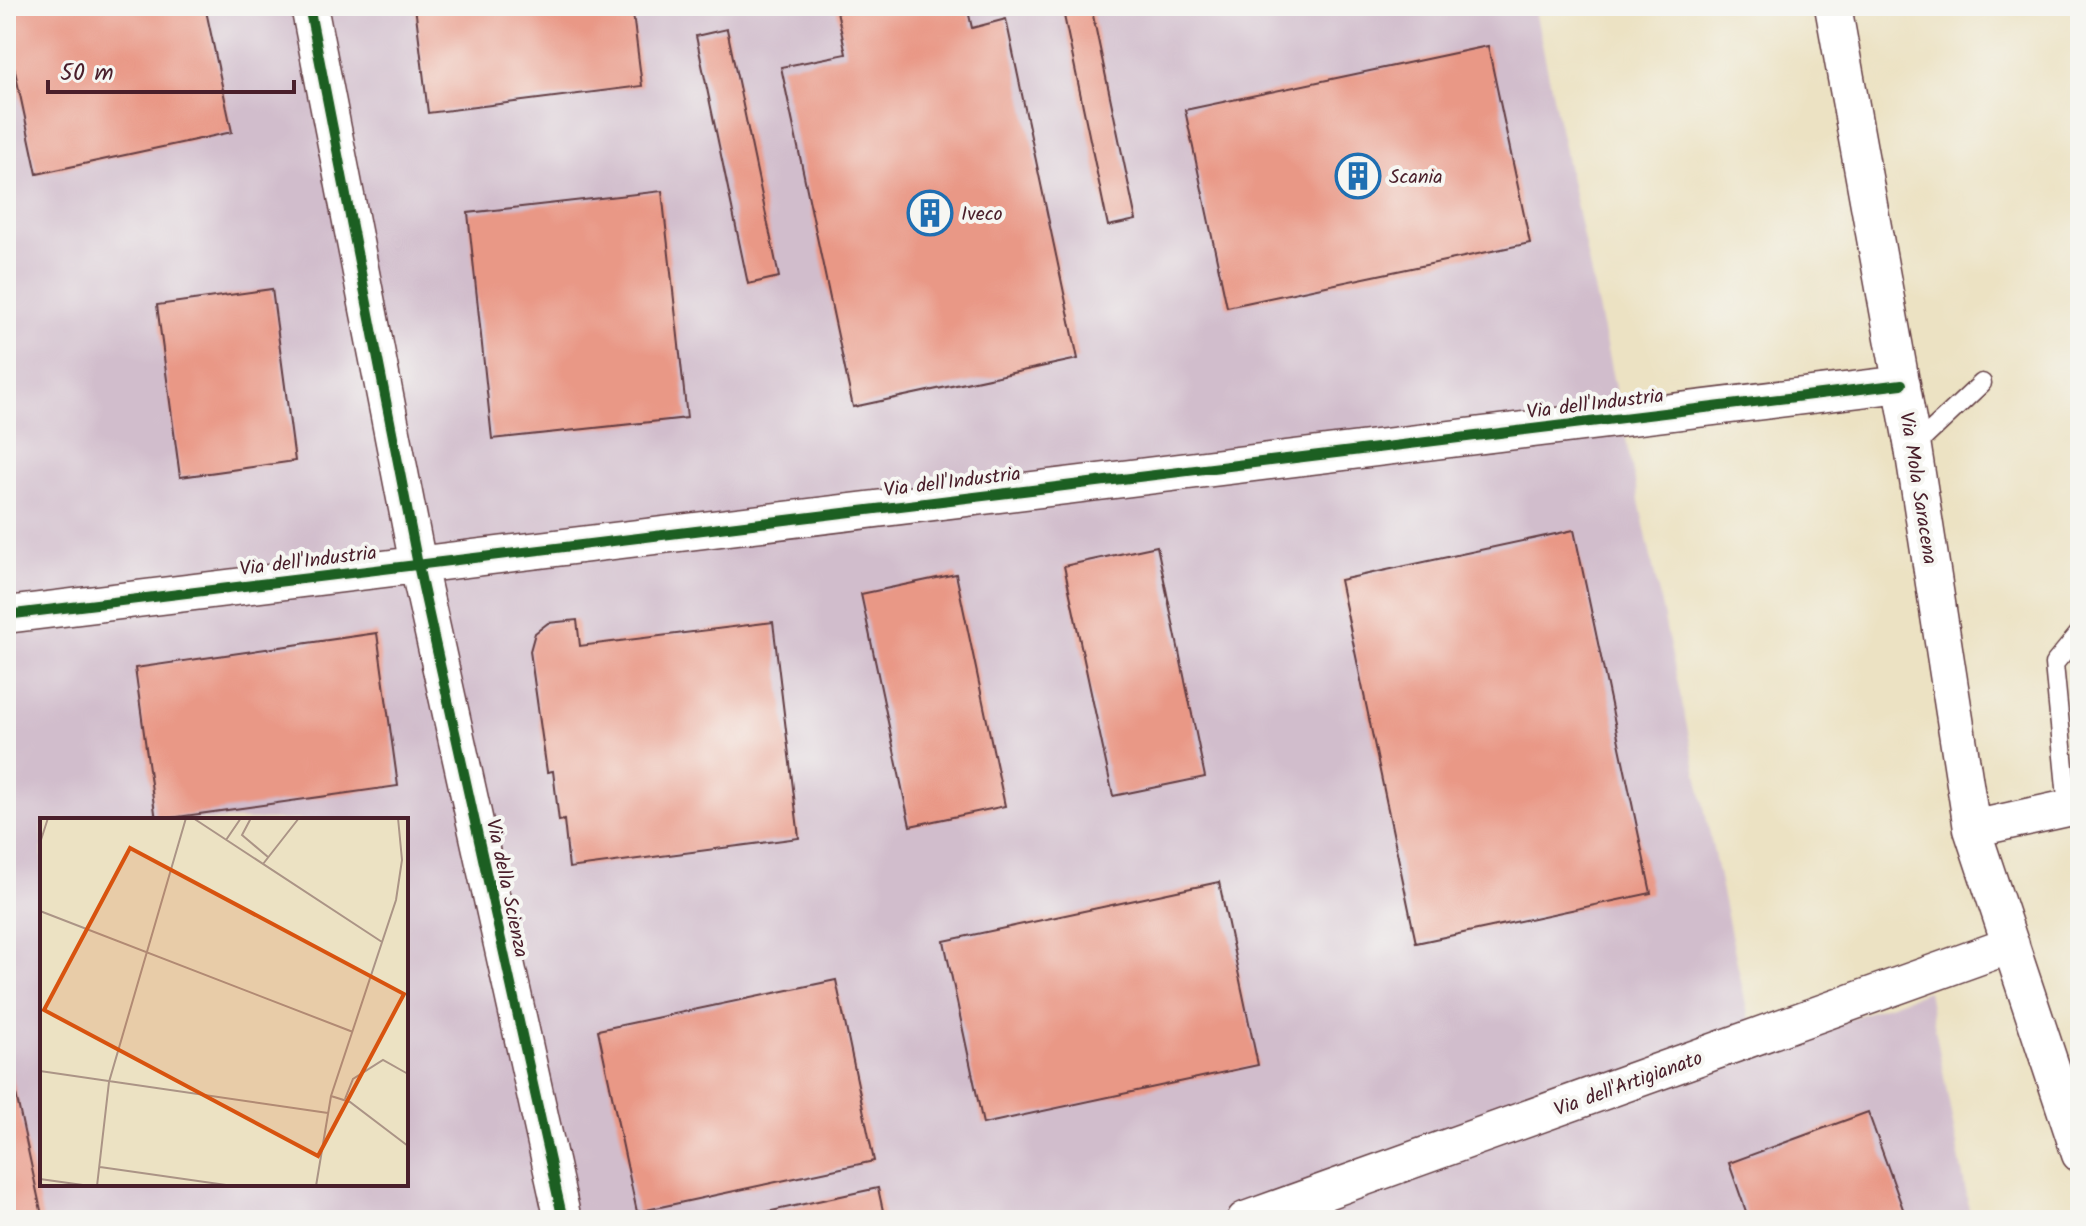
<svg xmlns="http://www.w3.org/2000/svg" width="2086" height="1226" font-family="Kalam,sans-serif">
  <rect width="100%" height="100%" fill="#f6f6f2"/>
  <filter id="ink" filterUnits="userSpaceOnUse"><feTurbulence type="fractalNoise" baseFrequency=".0125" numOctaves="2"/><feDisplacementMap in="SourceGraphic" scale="16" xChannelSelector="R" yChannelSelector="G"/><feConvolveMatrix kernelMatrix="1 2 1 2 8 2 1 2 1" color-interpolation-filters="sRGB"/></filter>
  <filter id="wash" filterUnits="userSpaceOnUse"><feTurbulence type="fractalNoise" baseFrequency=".006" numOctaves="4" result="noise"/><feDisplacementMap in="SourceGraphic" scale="32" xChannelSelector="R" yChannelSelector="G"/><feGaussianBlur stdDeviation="1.8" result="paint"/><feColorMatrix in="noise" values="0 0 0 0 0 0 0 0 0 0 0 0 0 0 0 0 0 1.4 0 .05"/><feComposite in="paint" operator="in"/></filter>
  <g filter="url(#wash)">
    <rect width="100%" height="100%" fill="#ece2c3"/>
    <path fill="#d1bdcc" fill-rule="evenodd" d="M6,6H1534L1756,1052L1928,991L1971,1220H6ZM42,820H406V1184H42Z"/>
    <g id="blocks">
      <path fill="#e99886" d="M6,6H205L232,132L37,174L6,29Z
        M415,6H632L642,86L428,113Z
        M836,6H967L972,28L1006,19L1078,359L853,407L781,67L846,54Z
        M1062,6H1091L1136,220L1108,226Z
        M727,29L779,277L748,284L696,36Z
        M1488,46L1530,243L1227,307L1185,110Z
        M662,191L687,418L492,439L468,213Z
        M272,289L295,461L180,477L157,305Z
        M1574,530L1651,893L1416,943L1340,580Z
        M1157,546L1205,777L1113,796L1064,566Z
        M956,574L1005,806L910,826L861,594Z
        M577,620L580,646L773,622L799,838L569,868L564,820L559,821L553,771L547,772L530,651L535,633L548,623Z
        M377,633L398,786L156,820L135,668Z
        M1219,882L1258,1065L983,1124L944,941Z
        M836,980L874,1161L637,1212L598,1030Z
        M6,1052H7L43,1220H6Z
        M1868,1112L1907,1220H1749L1729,1163Z
        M878,1188L885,1220H734V1219Z"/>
    </g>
  </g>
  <g filter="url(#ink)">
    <use href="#blocks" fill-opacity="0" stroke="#623c42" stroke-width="2"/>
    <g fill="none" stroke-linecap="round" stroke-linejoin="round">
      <g stroke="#623c42" stroke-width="21">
        <path id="service" d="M1913,448L1982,383
          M2068,808L2054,664L2080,632"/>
      </g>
      <g stroke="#623c42" stroke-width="39">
        <path id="minor" d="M309,6L418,565L563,1220
          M1833,6L1913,448L1972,829L2080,1154
          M6,615L1902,384
          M1972,829L2068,808H2080
          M1245,1220L2011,945"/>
      </g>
      <use href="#service" stroke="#fff" stroke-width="18"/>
      <use href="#minor" stroke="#fff" stroke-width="36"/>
      <g stroke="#f6f6f2" stroke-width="15">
        <path id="cycleway" d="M309,6L418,565L563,1220
          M6,615L1902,384"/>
      </g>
      <use href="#cycleway" stroke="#1b5e20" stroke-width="10"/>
    </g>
  </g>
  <defs>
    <g id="building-ring" transform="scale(2.3)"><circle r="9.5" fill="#f6f6f2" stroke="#1f6fb2" stroke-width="1.5"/><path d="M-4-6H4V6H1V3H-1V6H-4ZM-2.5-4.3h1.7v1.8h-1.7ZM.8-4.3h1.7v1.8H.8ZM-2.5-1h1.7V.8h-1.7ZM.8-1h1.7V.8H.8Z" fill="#1f6fb2"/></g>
  </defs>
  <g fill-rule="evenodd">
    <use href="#building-ring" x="1358" y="176"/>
    <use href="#building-ring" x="930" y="213"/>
  </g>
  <g text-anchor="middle" stroke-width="8" stroke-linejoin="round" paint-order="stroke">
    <g font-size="20" fill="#4a1f2b" stroke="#f6f6f2" text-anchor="start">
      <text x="1389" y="183">Scania</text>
      <text x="961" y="220">Iveco</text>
    </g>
    <g font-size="20" fill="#4a1f2b" stroke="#f6f6f2">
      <text transform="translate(1595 403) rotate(-7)" y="7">Via dell'Industria</text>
      <text transform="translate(952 481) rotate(-7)" y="7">Via dell'Industria</text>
      <text transform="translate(1919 488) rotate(81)" y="7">Via Mola Saracena</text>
      <text transform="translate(308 560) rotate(-7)" y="7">Via dell'Industria</text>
      <text transform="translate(508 888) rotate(78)" y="7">Via della Scienza</text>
      <text transform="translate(1628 1083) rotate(-20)" y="7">Via dell'Artigianato</text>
    </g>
  </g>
  <g transform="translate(40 818)">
    <rect width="368" height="368" fill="#ece2c3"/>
    <path fill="none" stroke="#ab9486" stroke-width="2" d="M153,0L342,124M211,0L202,17L228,39M186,22L201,0M0,25L8,0M223,46L259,0M0,93L313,214M0,253L288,295M291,278L310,284L368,328M305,281L313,261L343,242L368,256M60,349L193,368M0,361L50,368M57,368L69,264L146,0M276,368L291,278L356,82L362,42L358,0"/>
    <path fill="#d8530f" fill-opacity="0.15" stroke="#d8530f" stroke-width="4" d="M90,30L364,176L278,338L4,192Z"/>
    <rect width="368" height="368" fill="none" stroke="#4a1f2b" stroke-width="4"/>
  </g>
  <rect width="2086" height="1226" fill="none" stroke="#f6f6f2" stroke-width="32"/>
  <path d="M48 80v12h246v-12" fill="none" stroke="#4a1f2b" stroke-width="4"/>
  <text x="60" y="80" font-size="24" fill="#4a1f2b" stroke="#f6f6f2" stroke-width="6" paint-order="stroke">50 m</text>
</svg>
